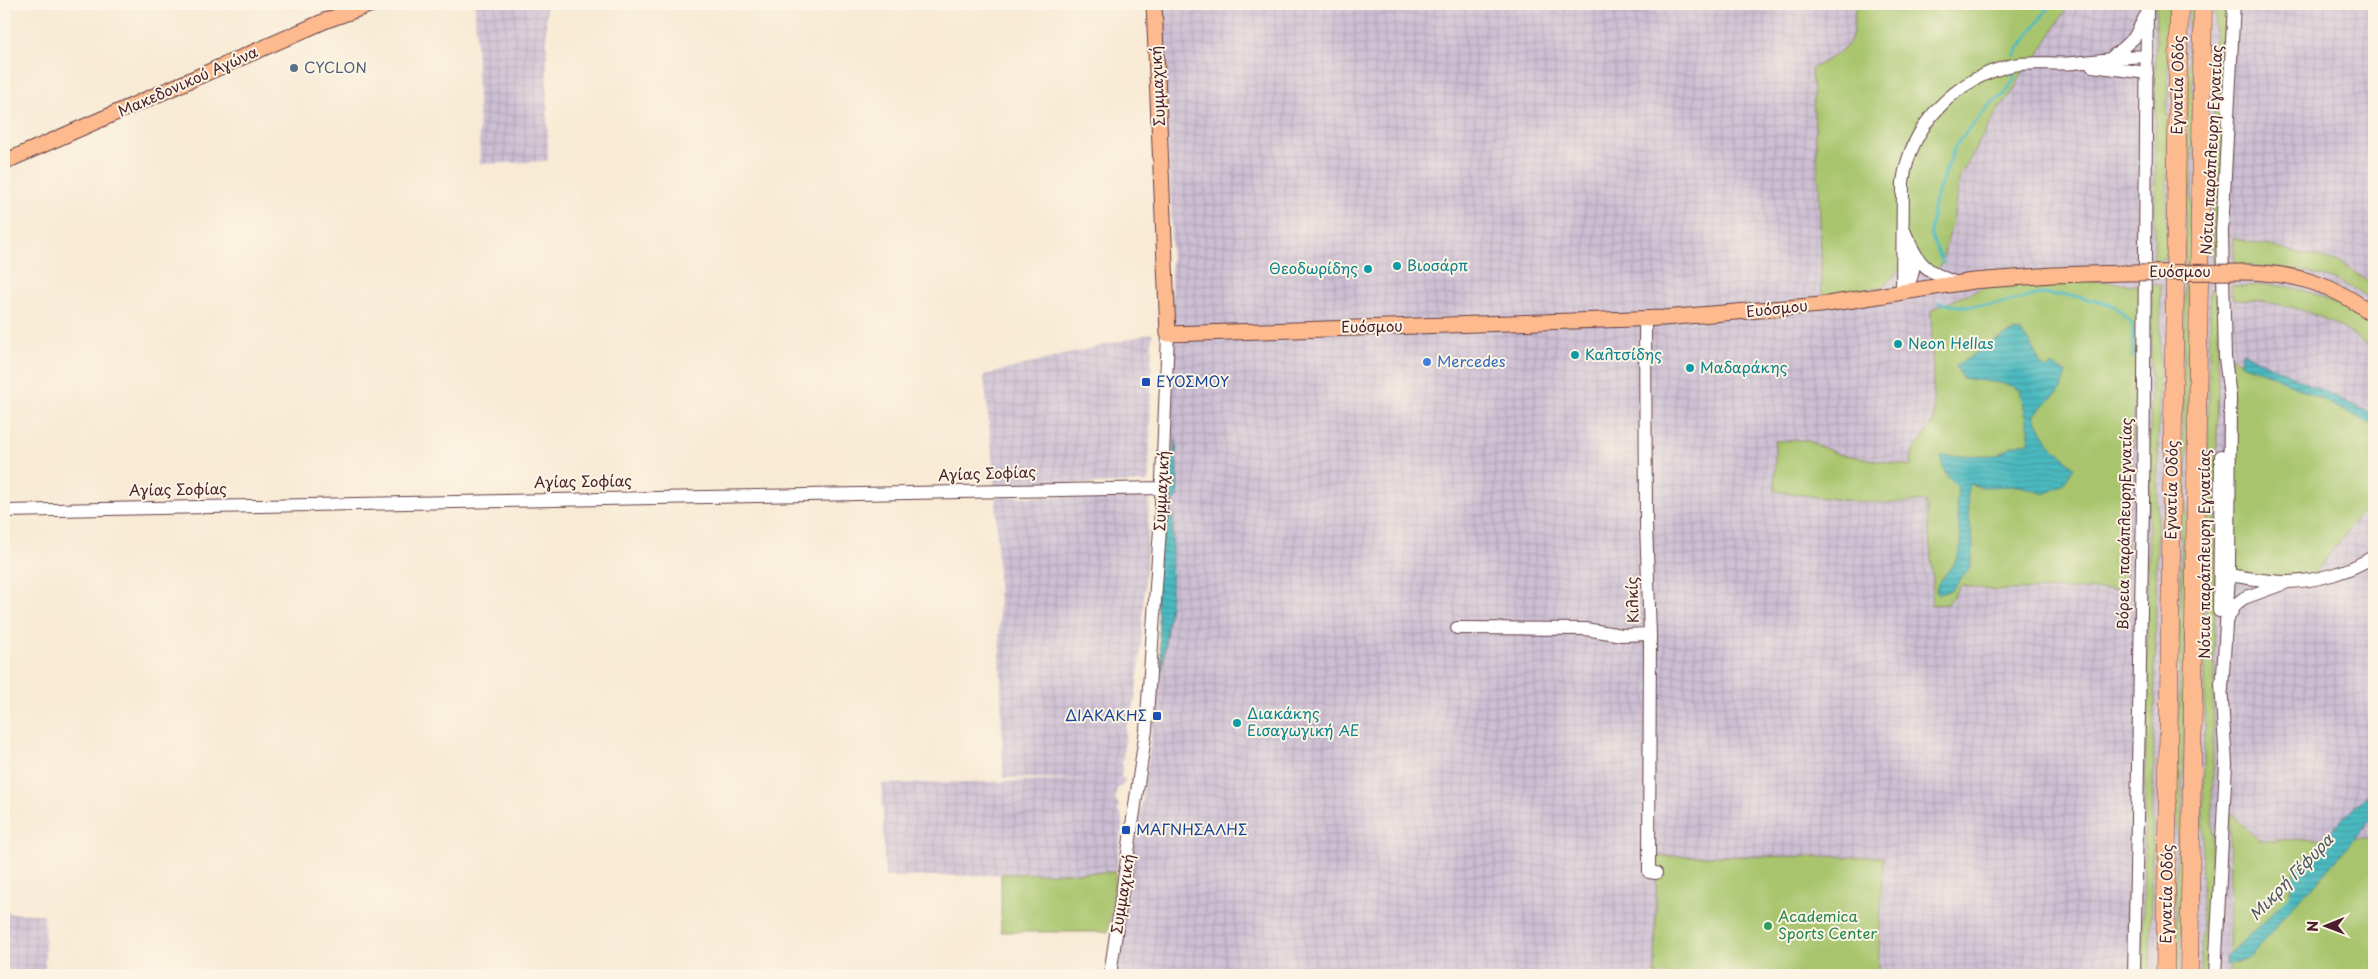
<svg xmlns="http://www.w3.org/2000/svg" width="2378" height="979" font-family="'Playpen Sans',sans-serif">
  <defs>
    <pattern id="industrial-grid" width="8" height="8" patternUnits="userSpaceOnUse" patternTransform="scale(1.25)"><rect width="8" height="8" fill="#ccbed3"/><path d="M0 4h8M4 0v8" fill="none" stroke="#b1a3b5"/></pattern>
    <pattern id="water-rules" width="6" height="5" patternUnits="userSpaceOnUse" patternTransform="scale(1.25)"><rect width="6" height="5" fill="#4abac0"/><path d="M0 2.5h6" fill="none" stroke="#40979c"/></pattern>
  </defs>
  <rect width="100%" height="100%" fill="#fcf5e5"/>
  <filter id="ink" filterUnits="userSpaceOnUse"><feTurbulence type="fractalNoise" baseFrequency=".02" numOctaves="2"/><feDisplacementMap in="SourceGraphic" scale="10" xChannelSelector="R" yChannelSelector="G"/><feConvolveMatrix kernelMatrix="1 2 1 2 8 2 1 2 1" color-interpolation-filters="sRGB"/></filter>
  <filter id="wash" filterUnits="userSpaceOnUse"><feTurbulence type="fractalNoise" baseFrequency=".0096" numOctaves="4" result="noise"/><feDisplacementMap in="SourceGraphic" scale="20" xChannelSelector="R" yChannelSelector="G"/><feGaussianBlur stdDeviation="1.12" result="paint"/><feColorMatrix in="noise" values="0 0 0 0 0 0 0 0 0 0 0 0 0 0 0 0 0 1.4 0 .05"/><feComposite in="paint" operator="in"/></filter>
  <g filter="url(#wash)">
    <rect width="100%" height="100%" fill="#f8ead4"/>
    <path fill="url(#industrial-grid)" d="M475,4H546L548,161L480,164Z
      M1160,4H2374V975H1114L1149,754L1161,645L1171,341V210Z
      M1152,333L1149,482L995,487L984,375Z
      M1150,495L1140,661L1132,720L1126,725L1121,778L1125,779L1124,784L1117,789L1115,801L1119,803L1118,811L1123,818L1116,872L885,877L882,784L1093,779L1003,778L996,497Z
      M4,913L44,914L45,975H4Z"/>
    <path fill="#a8c56d" stroke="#79724c" d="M1855,4H2069L2038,56L2022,73L2015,88L1995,115L1960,176L1952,225L1938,273L1900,269L1883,287L1822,296L1819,185L1811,69C1849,47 1854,51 1855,4Z
      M2156,4H2169L2166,259L2154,261Z
      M2189,4H2194L2180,975H2175Z
      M2215,4H2233L2222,262L2212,261Z
      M2233,238L2339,262L2374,285V304C2341,270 2280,268 2235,265Z
      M2083,279L2141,286L2124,589L1991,590L1961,585L1948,604L1931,605L1933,580L1926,501C1876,507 1825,498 1775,491V441L1806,440L1838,454L1910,466L1912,454L1934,421L1931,310L1991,284Z
      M2152,284H2161L2150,975H2142Z
      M2231,286C2250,286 2270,284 2289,287C2322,293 2348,310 2374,330V352C2337,316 2283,300 2232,299Z
      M2219,289L2210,975H2201L2210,290Z
      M2231,357L2374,417V498L2309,580L2235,576Z
      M2230,813L2259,840L2374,838V975H2229Z
      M1657,856L1883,857L1878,975H1655Z
      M1116,872L1108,932H1001V874Z"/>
    <path fill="url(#water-rules)" stroke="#4a6c76" d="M2015,331L2021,332L2034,349L2040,364L2046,369L2051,365L2067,373L2061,390L2044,404L2034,416L2048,442L2074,467L2063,484L2045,494L2020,486L1981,487L1970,484C1961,511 1981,542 1969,568C1968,571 1964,574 1962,577C1955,587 1951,592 1938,594L1936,591L1938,584L1957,559L1961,546L1956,504L1958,487C1947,477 1942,471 1941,456L1998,455L2012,446L2029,442V429L2020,390L2006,384L1962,378L1956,366L1996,340Z
      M2242,352L2374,415V425L2267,373L2241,364Z
      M1176,439L1178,497L1169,507L1173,517L1171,596L1162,670L1155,584L1163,508Z
      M2374,786V815L2311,889L2302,895L2251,957L2226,966L2225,958L2289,897L2295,870Z"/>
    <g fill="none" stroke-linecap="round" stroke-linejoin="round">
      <path stroke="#4abac0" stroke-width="3" d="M2014,55L2051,4
        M1943,263L1930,234L1934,203L1955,146L1991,103L2004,95L2014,79V71
        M1939,303L1958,306L1994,305L2041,294L2075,296L2115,306L2132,323L2133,357
        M2281,905L2292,893"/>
    </g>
  </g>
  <g filter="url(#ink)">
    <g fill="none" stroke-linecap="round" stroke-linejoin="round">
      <g stroke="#643d44" stroke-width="14">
        <path id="minor" d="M2111,58L2134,38L2146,15
          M2092,66L2147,73
          M1904,230C1917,262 1924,272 1957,283
          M1902,293L1903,182C1911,124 1956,78 2013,65C2033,61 2054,65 2074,63C2098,61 2122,57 2147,56
          M1902,293C1912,280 1915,271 1913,255
          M1645,319L1646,525L1650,634L1649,872L1656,873
          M4,511L1162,488
          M2222,574C2244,577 2267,582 2288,582C2317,581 2350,572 2374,556
          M2219,611L2221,456
          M2228,618L2236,604L2244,598L2288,582
          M1457,628L1585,629L1622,635L1650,634
          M2222,690L2229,575L2230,397L2225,358L2222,232L2234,4
          M1110,975L1146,730L1160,529L1168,334
          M2134,975L2143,506L2147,4
          M2215,975L2226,764L2221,683"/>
      </g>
      <g stroke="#643d44" stroke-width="17">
        <path id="major" d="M1154,4L1168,334L1663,318L1821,305L1973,281L2052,275L2125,273
          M4,162L327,20L372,4
          M2245,272C2295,273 2333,284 2374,315"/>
      </g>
      <g stroke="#643d44" stroke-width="19">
        <path id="highway" d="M2165,975L2179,4
          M2189,975L2203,4"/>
      </g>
      <use href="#minor" stroke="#fff" stroke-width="12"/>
      <use href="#major" stroke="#fcba8e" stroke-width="15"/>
      <use href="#highway" stroke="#fcba8e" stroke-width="18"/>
      <g stroke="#643d44" stroke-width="17" stroke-linecap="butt">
        <path id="major-bridge" d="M2125,273L2245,272"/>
      </g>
      <use href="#major-bridge" stroke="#fcba8e" stroke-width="15"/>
    </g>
  </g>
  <circle fill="#5c6f8a" stroke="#fcf5e5" stroke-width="2" cx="294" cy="68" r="5"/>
  <g fill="#0f9aa8" stroke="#fcf5e5" stroke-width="2">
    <circle cx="1397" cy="266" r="5"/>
    <circle cx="1368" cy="269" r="5"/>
    <circle cx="1898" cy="344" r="5"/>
    <circle cx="1575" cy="355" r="5"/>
    <circle cx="1690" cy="368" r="5"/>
    <circle cx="1237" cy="723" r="5"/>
  </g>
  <circle fill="#3f7fe0" stroke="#fcf5e5" stroke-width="2" cx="1427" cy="362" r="5"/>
  <g fill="#1a4fb4" stroke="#fcf5e5" stroke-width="2">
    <rect x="1141" y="377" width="10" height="10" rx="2.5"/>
    <rect x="1152" y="711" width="10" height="10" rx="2.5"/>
    <rect x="1121" y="825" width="10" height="10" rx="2.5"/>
  </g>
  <circle fill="#2e9e5b" stroke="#fcf5e5" stroke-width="2" cx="1768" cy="926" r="5"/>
  <g text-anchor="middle" stroke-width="4" stroke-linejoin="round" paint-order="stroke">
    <g font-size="15" fill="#4e5e75" stroke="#fcf5e5" text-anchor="start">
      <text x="304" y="73">CYCLON</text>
    </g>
    <g font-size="15" fill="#4a1f2b" stroke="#fcf5e5">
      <text transform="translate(188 82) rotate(-24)" y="5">Μακεδονικού Αγώνα</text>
      <text transform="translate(2178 85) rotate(-89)" y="5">Εγνατία Οδός</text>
      <text transform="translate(1158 86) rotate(-93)" y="5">Συμμαχική</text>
      <text transform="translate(2212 150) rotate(-87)" y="5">Νότια παράπλευρη Εγνατίας</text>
      <text x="2180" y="277">Ευόσμου</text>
      <text transform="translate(1777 309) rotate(-6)" y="5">Ευόσμου</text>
      <text transform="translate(1372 327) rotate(-1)" y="5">Ευόσμου</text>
      <text transform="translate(987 474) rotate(-2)" y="5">Αγίας Σοφίας</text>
      <text transform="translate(583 482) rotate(-1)" y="5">Αγίας Σοφίας</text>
      <text transform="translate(178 490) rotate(-1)" y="5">Αγίας Σοφίας</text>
      <text transform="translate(2172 490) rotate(-89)" y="5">Εγνατία Οδός</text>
      <text transform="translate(1162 491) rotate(-87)" y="5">Συμμαχική</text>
      <text transform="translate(2125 524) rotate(-89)" y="5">Βόρεια παράπλευρηΕγνατίας</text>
      <text transform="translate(2205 554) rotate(-90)" y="5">Νότια παράπλευρη Εγνατίας</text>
      <text transform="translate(1633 600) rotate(-92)" y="5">Κιλκίς</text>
      <text transform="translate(1123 894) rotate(-81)" y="5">Συμμαχική</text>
      <text transform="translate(2167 894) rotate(-89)" y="5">Εγνατία Οδός</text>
    </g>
    <g font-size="15" fill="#0d838f" stroke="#fcf5e5" text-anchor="start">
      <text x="1407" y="271">Βιοσάρπ</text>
      <text x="1358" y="274" text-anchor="end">Θεοδωρίδης</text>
      <text x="1908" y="349">Neon Hellas</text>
      <text x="1585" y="360">Καλτσίδης</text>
      <text x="1700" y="373">Μαδαράκης</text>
      <text x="1247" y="719">Διακάκης<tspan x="1247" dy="17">Εισαγωγική ΑΕ</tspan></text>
    </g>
    <g font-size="15" fill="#366cbe" stroke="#fcf5e5" text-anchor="start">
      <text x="1437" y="367">Mercedes</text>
    </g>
    <g font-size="15" fill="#164399" stroke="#fcf5e5" text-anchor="start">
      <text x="1156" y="387">ΕΥΟΣΜΟΥ</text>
      <text x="1147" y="721" text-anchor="end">ΔΙΑΚΑΚΗΣ</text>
      <text x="1136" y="835">ΜΑΓΝΗΣΑΛΗΣ</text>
    </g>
    <g font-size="15" fill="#27864d" stroke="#fcf5e5" text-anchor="start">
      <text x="1778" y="922">Academica<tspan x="1778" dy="17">Sports Center</tspan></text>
    </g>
    <g font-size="16" font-style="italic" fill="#4a555f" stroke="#fcf5e5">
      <text transform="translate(2291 877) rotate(-46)" y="6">Μικρή Γέφυρα</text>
    </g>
  </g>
  <rect width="2378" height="979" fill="none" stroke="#fcf5e5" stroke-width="20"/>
  <g transform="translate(2326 926) rotate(269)" stroke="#fcf5e5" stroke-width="4" paint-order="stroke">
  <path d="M0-4L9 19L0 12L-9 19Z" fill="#4a1f2b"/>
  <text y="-8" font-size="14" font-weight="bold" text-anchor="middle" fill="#4a1f2b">N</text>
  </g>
</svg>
